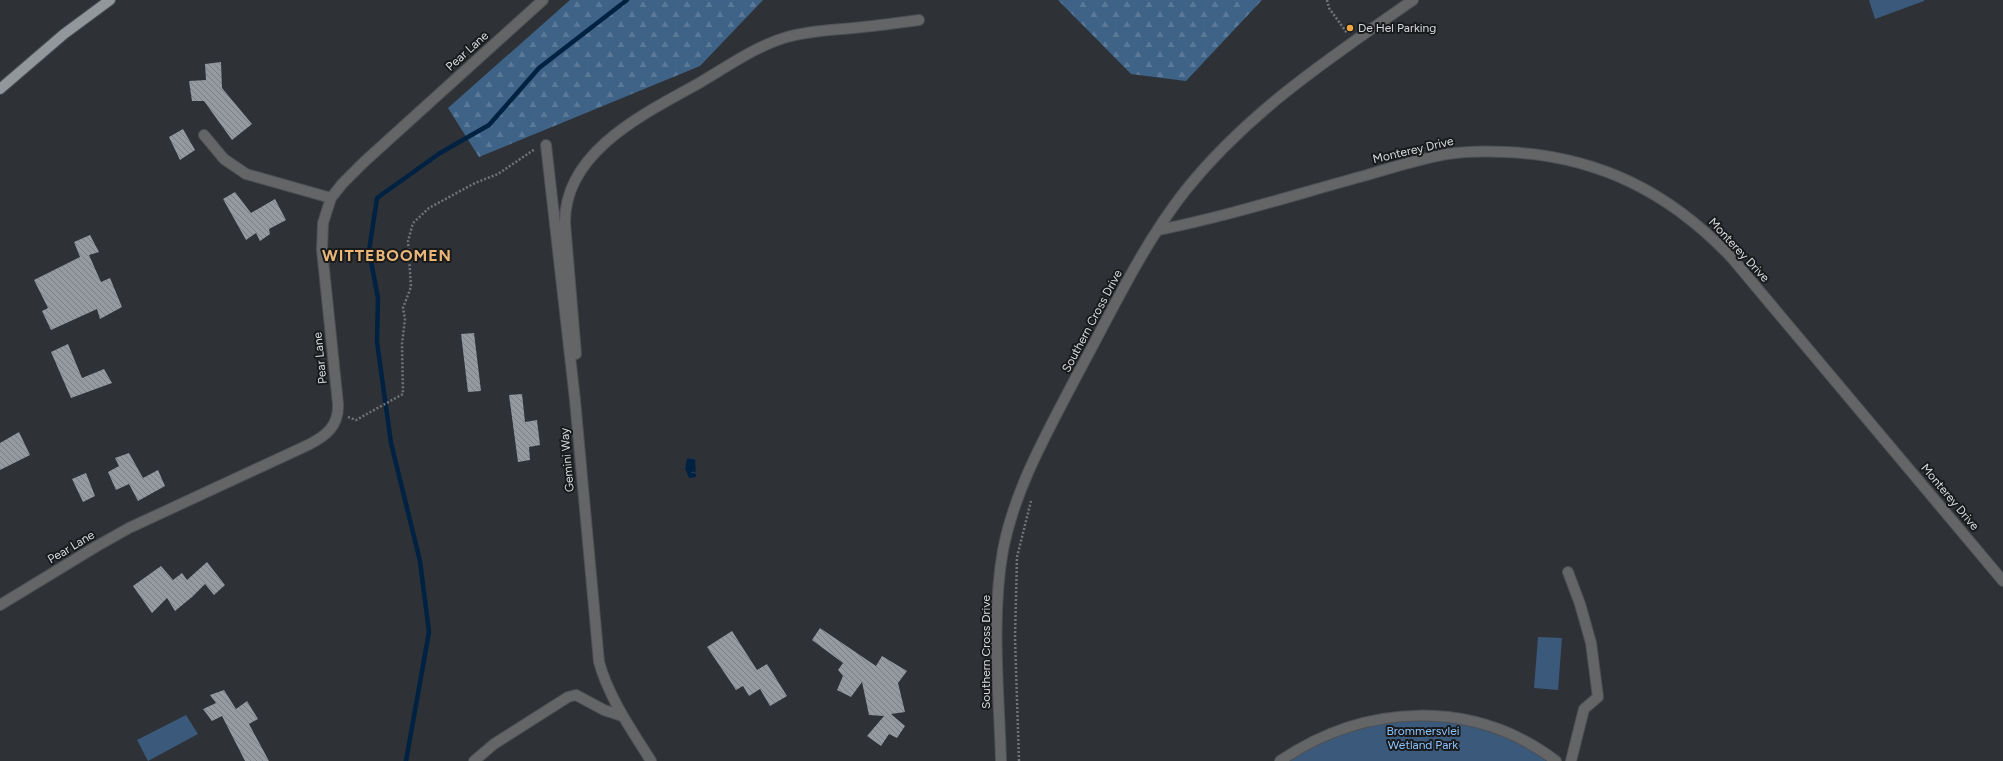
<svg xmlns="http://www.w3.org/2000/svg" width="2003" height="761" font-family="Figtree,sans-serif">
  <defs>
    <pattern id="forest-firs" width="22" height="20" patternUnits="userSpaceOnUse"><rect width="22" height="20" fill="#3f6287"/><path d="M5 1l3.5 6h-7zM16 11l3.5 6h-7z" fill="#5a7898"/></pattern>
    <pattern id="water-ripples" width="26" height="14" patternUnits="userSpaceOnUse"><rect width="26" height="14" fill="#002242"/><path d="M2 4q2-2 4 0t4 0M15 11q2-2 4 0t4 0" fill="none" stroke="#24425d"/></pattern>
    <pattern id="building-back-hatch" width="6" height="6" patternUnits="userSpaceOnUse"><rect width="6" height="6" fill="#949aa0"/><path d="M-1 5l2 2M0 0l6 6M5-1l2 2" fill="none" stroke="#7b7f84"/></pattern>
  </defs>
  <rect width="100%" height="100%" fill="#2e3237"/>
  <path fill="url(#forest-firs)" d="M570,0H763L700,66L479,157L448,108Z
    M1058,0H1262L1186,81L1131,74Z"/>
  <path fill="#3b597a" d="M1869,0H1924V1L1875,19Z
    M1538,637L1562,638L1558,690L1534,688Z
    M186,715L198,734L148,761L137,740Z
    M1396,717L1483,724L1556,761H1280L1306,745Z"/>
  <path fill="url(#water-ripples)" d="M695,458L696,477L689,478L685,468L687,459Z"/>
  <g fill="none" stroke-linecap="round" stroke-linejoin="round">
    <path stroke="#002242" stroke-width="4.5" d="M406,761L429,632L420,561L391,443L377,342L378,298L369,251L377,198L440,153L489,125L539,68L627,0"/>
  </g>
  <path fill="url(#building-back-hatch)" d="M221,62L222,88L252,124L232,140L204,101H192L189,81L206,80L205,64Z
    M183,129L195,150L180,160L169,137Z
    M235,192L251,213L275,199L286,220L269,229L270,234L260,241L256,233L246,240L223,199Z
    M90,235L99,252L89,255L101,282L110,278L122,307L100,319L97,309L51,330L42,311L48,308L34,280L80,257L74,242Z
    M474,333L481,391L468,392L461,334Z
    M68,344L82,378L104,369L112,383L71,398L51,352Z
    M522,394L525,422L537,420L540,445L529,447L530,460L518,462L509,395Z
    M19,432L30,455L0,470V443Z
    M129,453L143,478L158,470L165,486L138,501L129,484L116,490L108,472L119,466L115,458Z
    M86,473L95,496L83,502L72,479Z
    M207,562L225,585L214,595L205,584L192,597L175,611L167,598L152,613L133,586L161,566L173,580L182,573L187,580Z
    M820,628L876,666L882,656L907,671L898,683L905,712L891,714L905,726L897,738L889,734L881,746L867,736L884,716L869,715L862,682L851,697L837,690L843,676L838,670L843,663L812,640Z
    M732,631L757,670L767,664L787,696L770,706L760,689L749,696L743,686L736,690L707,647Z
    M224,690L236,709L247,701L258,719L249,724L269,761H245L222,716L212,721L203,709L216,703L210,695Z"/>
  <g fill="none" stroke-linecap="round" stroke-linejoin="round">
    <g stroke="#4c5055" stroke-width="12">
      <path id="minor" d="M204,135L224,159L246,174L331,198
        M546,145L575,400L599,662C609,698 631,729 651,761
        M1158,230C1229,216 1297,194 1367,175C1393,167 1420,159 1447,154C1467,151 1486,151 1506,152C1597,156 1668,191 1731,257L2003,581
        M576,354L565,223C564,150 648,112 701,82C728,66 756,46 787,37C808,31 831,30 853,28C875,26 897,23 919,20
        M1568,572L1580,604L1591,643L1598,697L1584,709L1571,761
        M0,605L97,546L129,528L308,445C326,436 339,426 338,404L322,250L323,223L331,198L342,184L364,162L543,0
        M474,761L494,744L568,697L576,695L604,710L622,716
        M1001,761C999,692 991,618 1003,550C1015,488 1047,433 1076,377C1110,315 1141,247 1185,191C1248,112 1331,57 1413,0
        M1280,761C1365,703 1473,698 1556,761"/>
    </g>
    <g stroke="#4c5055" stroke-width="12">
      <path id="major" d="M0,89L64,34L110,0"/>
    </g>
    <path stroke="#707478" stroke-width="2.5" stroke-dasharray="2 2" stroke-linecap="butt" d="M1327,0L1329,8L1347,33
      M348,417L356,420L403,394L402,344L405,319L403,308L411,287L408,241L413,223L429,208L475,183L498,174L535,149
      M1019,761L1015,638L1017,557L1031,501"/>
    <use href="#minor" stroke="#636567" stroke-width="10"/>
    <use href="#major" stroke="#92979c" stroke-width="10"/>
  </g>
  <circle fill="#f0a63f" stroke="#181a1c" stroke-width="1.5" cx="1350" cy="28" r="4"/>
  <g text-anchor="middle" stroke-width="4" stroke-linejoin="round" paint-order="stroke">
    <g font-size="12" fill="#d7dadd" stroke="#181a1c" text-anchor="start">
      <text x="1358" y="32">De Hel Parking</text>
    </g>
    <g font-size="12" fill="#d7dadd" stroke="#181a1c">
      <text transform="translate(467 51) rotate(-42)" y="4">Pear Lane</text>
      <text transform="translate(1413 150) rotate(-13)" y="4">Monterey Drive</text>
      <text transform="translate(1739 250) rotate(47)" y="4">Monterey Drive</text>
      <text transform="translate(1092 321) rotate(-62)" y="4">Southern Cross Drive</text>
      <text transform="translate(320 358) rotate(-96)" y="4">Pear Lane</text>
      <text transform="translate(567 460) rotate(-95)" y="4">Gemini Way</text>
      <text transform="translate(1950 497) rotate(50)" y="4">Monterey Drive</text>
      <text transform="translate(71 547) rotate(-31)" y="4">Pear Lane</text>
      <text transform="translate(986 652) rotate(-90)" y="4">Southern Cross Drive</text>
    </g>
    <g font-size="12" fill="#8cc3fe" stroke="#181a1c">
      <text x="1423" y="735">Brommersvlei<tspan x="1423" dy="14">Wetland Park</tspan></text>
    </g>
    <g font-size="16" font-weight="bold" letter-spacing="1" fill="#ebb778" stroke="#181a1c">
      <text x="387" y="261">WITTEBOOMEN</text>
    </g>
  </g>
</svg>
